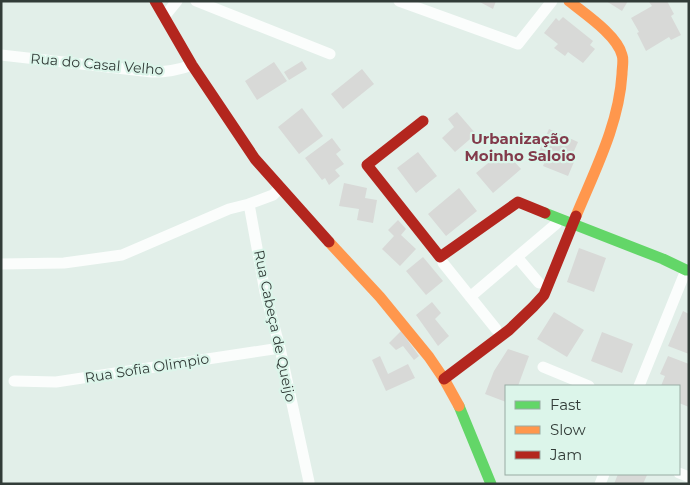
<svg xmlns="http://www.w3.org/2000/svg" width="690" height="485" font-family="Montserrat,sans-serif">
  <rect width="100%" height="100%" fill="#e2efe9"/>
  <path fill="#d8d9d7" d="M478,1H496L493,9Z
    M606,1H628L622,11Z
    M651,1H667L674,14L671,16L681,35L671,40L669,37L646,51L637,33L639,32L631,18L652,6L649,2Z
    M563,17L593,41L590,45L595,49L583,63L568,52L565,56L554,48L558,44L544,33L556,18L559,21Z
    M302,61L307,69L289,80L284,72Z
    M274,62L287,81L257,100L245,81Z
    M362,69L374,84L343,109L331,94Z
    M302,108L323,136L299,154L278,127Z
    M457,112L476,134L455,152L442,138L454,127L448,119Z
    M549,129L578,142L570,160L574,162L568,176L543,166L545,161L536,158Z
    M332,138L341,150L336,154L344,164L335,170L340,176L329,185L325,178L322,180L305,158Z
    M504,150L521,169L493,193L476,173Z
    M418,152L437,176L416,193L397,168Z
    M344,183L367,188L365,198L377,200L373,223L357,220L359,209L339,206Z
    M459,188L477,211L446,236L428,214Z
    M398,220L406,229L401,235L416,249L400,266L382,249L394,236L388,230Z
    M579,248L606,258L594,292L567,282Z
    M423,257L443,281L426,295L406,271Z
    M432,302L441,313L435,319L449,336L438,346L416,315Z
    M683,311L689,314V354L668,346Z
    M554,312L584,330L567,357L537,339Z
    M401,331L419,356L414,360L403,346L396,350L389,343Z
    M602,332L633,344L622,373L591,361Z
    M508,349L529,356L518,386H506V402L485,394L494,371Z
    M380,356L388,374L408,364L415,378L386,391L372,360Z
    M668,356L689,364V407L679,403V386H661L665,376L660,374Z
    M618,474H643L647,475L643,484H614Z"/>
  <g fill="none" stroke-linecap="round" stroke-linejoin="round">
    <path stroke="#fbfdfc" stroke-width="11" d="M196,1L330,54
      M399,1L518,44L552,1
      M164,17L177,1
      M1,55L152,72C167,72 179,70 192,65
      M280,188L273,195L249,204L265,292L280,348L309,482
      M517,257L556,224
      M443,263L496,329
      M1,264L64,263L122,255L229,209L249,204
      M470,297L517,257L539,283
      M543,367L589,386
      M14,381L56,382L280,348
      M639,386L686,270
      M679,473L689,477
      M600,484L604,474"/>
    <path stroke="#63d668" stroke-width="11" d="M545,213L663,259L686,270H689
      M459,406L491,484"/>
    <path stroke="#ff974d" stroke-width="11" d="M569,1C585,14 617,35 622,55C624,60 622,68 622,74C619,124 595,170 576,216
      M329,242L380,297L429,357L444,379L459,406"/>
    <path stroke="#b3261e" stroke-width="11" d="M155,1L192,65L255,159L329,242
      M423,121L367,165L440,257L518,202L545,213
      M444,379L509,330L533,307L544,295L576,216"/>
  </g>
  <g text-anchor="middle" stroke-width="4.5" stroke-linejoin="round" paint-order="stroke">
    <g font-size="14" fill="#323c38" stroke="#dcf5ea">
      <text transform="translate(97 64) rotate(5)" y="5">Rua do Casal Velho</text>
      <text transform="translate(275 326) rotate(78)" y="5">Rua Cabeça de Queijo</text>
      <text transform="translate(147 368) rotate(-9)" y="5">Rua Sofia Olimpio</text>
    </g>
    <g font-size="15" font-weight="bold" fill="#823b4b" stroke="#dcf5ea">
      <text x="520" y="144">Urbanização<tspan x="520" dy="17">Moinho Saloio</tspan></text>
    </g>
  </g>
  <rect width="690" height="485" fill="none" stroke="#323c38" stroke-width="5"/>
  <rect x="505" y="385" width="175" height="90" fill="#dcf5ea" stroke="#98aba3"/>
  <rect x="515" y="401" width="25" height="8" fill="#63d668" stroke="#98aba3"/>
  <text x="550" y="410" font-size="15" fill="#323c38">Fast</text>
  <rect x="515" y="426" width="25" height="8" fill="#ff974d" stroke="#98aba3"/>
  <text x="550" y="435" font-size="15" fill="#323c38">Slow</text>
  <rect x="515" y="451" width="25" height="8" fill="#b3261e" stroke="#98aba3"/>
  <text x="550" y="460" font-size="15" fill="#323c38">Jam</text>
</svg>
